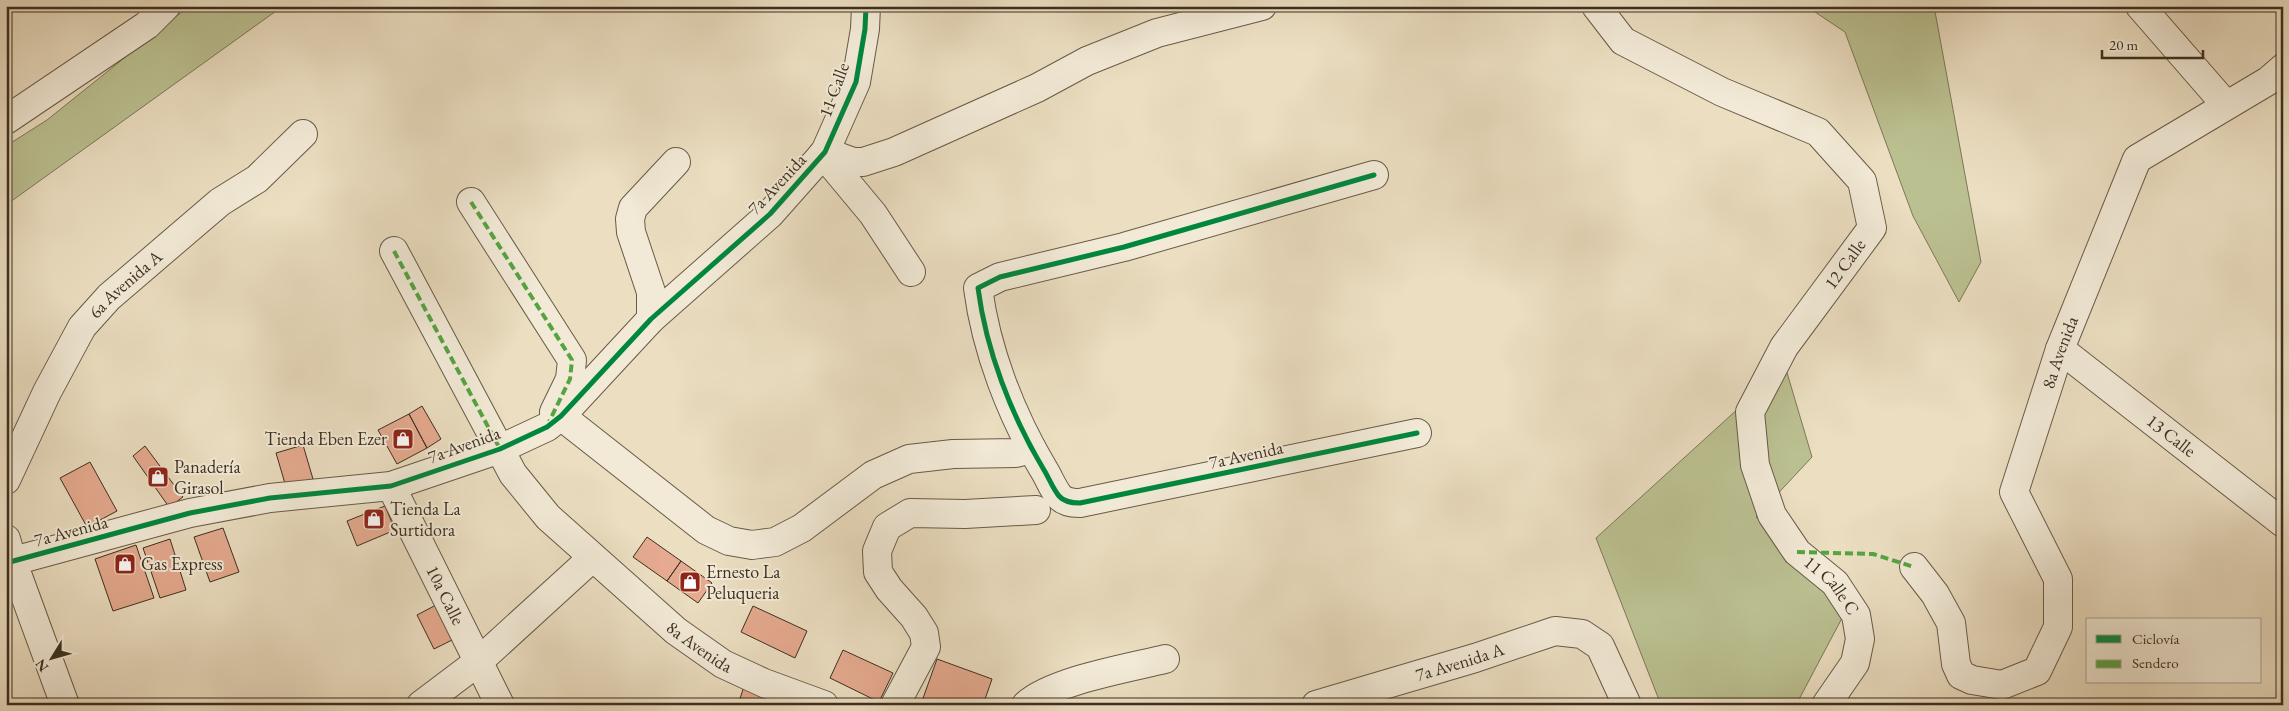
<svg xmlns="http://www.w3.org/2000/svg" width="2289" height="711" font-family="'EB Garamond',serif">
  <rect width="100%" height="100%" fill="#ebdec1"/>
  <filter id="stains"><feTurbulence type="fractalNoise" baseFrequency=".004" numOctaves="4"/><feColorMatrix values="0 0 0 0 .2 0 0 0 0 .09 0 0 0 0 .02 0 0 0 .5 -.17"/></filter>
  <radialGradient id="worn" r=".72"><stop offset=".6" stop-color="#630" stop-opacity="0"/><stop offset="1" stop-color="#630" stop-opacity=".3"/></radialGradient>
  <path fill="#bbc091" stroke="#7c7858" d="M189,6H283L6,205V146L47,120Z
    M1806,6H1934L1981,262L1959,302L1913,216L1845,32Z
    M1785,366L1812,457L1756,517L1850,603L1796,705H1661L1596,538Z"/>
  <path fill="#e5aa8f" stroke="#3d2f20" d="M422,406L441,439L427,448L409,414Z
    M409,414L427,448L397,464L378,430Z
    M303,445L313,479L286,487L276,453Z
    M145,446L183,497L169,507L133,456Z
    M90,462L117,511L87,527L60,478Z
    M385,506L395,530L357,546L347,521Z
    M223,528L239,572L210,582L194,537Z
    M647,537L681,561L667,581L633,557Z
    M170,539L186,590L160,598L143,548Z
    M136,545L154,598L113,611L95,559Z
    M681,561L712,583L698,603L667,581Z
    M436,605L454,639L434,649L417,615Z
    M753,606L807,631L795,658L741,632Z
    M843,650L893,673L879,702L830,678Z
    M937,659L992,679L983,705L921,704Z
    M745,683L789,705H738Z"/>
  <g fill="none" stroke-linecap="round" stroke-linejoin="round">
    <g stroke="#685b48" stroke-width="30">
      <g id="minor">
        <path id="s1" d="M1596,6L1623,41L1722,92L1818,132L1862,181L1872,228L1784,347L1750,412L1755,465L1772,515L1797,552L1835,583L1856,615L1860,639L1855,663L1826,705"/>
        <path d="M2140,6L2226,105"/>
        <path d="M6,120L147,25L166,6"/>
        <path d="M825,152L853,162H863L894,152L1037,88L1087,61L1157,33L1262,6"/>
        <path d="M823,154L873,214L911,272"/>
        <path d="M1374,175L1124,247L1000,277L978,288C986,350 1011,415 1044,470C1049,478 1053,489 1059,496C1064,502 1073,503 1080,503L1417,433"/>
        <path d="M471,202L572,360L570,379L554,412"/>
        <path id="s2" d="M394,251L513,474L548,517L676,631L723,664L764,683L824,705"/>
        <path d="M651,319V292L631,232L630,219L633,208L676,162"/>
        <path id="s3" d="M2060,349L2283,523"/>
        <path d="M561,416L706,530L729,541L752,545L775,542L802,528L873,475L909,459L953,454L1016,453L1032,449"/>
        <path id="s4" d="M6,480L47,392L82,327L109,297L220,202L257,179L303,134"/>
        <path id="s5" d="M391,486L500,705"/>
        <path d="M6,539L12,560L65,705"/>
        <path d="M6,563L190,513L270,498L391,486L500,449L547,427L561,416L651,319L770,214L825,152L856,82L865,29L866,6"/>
        <path id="s6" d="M1914,567L1935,594L1951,623L1956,664L1961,675L1972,680L2002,685L2037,671L2058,627V579L2014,492L2060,349L2137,159L2268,81L2283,68"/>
        <path d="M421,705L478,662L592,558"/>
        <path d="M895,705L926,647L924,633L914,617L889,589L878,572L877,551L887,527L910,513L965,514L1036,510"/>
        <path d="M1026,705C1052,681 1128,668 1165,659"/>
        <path id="s7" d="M1316,705L1475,658L1555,631L1582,634L1600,646L1627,705"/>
      </g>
    </g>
    <use href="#minor" stroke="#f2ead7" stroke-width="28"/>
    <path stroke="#54a441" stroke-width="4" stroke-dasharray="8 4" stroke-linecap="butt" d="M471,202L572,360L570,379L549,422
      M394,251L500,449
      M1797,552L1873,554L1914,567"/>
    <g stroke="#f2ead7" stroke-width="8">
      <path id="cycleway" d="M1374,175L1124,247L1000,277L978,288C986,350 1011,415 1044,470C1049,478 1053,489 1059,496C1064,502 1073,503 1080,503L1417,433
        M6,563L190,513L270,498L391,486L500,449L547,427L561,416L651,319L770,214L825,152L856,82L865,29L866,6"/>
    </g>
    <use href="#cycleway" stroke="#00873e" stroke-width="5"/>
  </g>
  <defs>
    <g id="shop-square" transform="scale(1.125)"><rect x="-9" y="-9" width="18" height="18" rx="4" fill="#8f2418" stroke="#f2ead7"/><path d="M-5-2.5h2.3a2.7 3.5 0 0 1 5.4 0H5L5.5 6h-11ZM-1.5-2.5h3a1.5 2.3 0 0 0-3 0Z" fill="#fff"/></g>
  </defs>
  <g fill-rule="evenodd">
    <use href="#shop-square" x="403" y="439"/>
    <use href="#shop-square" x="158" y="477"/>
    <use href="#shop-square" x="374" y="519"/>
    <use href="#shop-square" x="125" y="564"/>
    <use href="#shop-square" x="690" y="582"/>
  </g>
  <g text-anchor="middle" stroke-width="4" stroke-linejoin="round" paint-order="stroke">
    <g font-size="18" fill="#3d2f20" stroke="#f2ead7">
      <text transform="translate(834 90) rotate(-70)" y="6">11 Calle</text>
      <text transform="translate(777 184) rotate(-47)" y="6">7a Avenida</text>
      <text transform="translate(1845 264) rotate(-54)" y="6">12 Calle</text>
      <text dy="6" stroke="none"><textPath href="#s4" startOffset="232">6a Avenida A</textPath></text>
      <text dy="6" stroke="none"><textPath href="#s6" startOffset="542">8a Avenida</textPath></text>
      <text dy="6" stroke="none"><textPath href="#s3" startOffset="141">13 Calle</textPath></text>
      <text transform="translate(464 445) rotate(-20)" y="6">7a Avenida</text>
      <text transform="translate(1246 455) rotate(-12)" y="6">7a Avenida</text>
      <text transform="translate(71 531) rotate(-15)" y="6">7a Avenida</text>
      <text dy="6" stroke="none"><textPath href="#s1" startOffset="794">11 Calle C</textPath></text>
      <text dy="6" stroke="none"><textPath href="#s5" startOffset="122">10a Calle</textPath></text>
      <text dy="6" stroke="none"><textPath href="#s2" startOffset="508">8a Avenida</textPath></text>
      <text dy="6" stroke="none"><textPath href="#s7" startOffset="150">7a Avenida A</textPath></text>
    </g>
    <g font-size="18" fill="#3d2f20" stroke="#f2ead7" text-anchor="start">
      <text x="387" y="445" text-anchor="end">Tienda Eben Ezer</text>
      <text x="174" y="473">Panadería<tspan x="174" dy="21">Girasol</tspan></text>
      <text x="390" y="515">Tienda La<tspan x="390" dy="21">Surtidora</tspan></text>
      <text x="141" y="570">Gas Express</text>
      <text x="706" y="578">Ernesto La<tspan x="706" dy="21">Peluqueria</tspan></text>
    </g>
  </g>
  <rect width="2289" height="711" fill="none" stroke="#ebdec1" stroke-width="25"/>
  <rect x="8" y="8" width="2274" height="696" fill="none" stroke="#3d2f20" stroke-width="2.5"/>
  <rect x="12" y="12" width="2264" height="686" fill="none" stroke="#3d2f20"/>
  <rect x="2086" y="618" width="175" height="65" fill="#f2ead7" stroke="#aa9f8e"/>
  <rect x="2096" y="635" width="25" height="8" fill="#00873e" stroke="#aa9f8e"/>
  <text x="2132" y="644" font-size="15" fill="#3d2f20">Ciclovía</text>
  <rect x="2096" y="660" width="25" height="8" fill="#54a441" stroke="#aa9f8e"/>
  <text x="2132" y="668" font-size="15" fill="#3d2f20">Sendero</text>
  <g transform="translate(52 658) rotate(233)" stroke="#f2ead7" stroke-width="4" paint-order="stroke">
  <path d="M0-4L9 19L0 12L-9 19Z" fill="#3d2f20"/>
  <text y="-8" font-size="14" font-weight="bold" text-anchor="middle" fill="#3d2f20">N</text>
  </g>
  <path d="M2102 50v8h101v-8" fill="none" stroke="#3d2f20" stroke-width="2.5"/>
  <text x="2109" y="50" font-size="15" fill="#3d2f20" stroke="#f2ead7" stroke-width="4" paint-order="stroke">20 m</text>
  <rect width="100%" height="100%" filter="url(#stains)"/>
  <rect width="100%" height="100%" fill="url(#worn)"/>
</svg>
